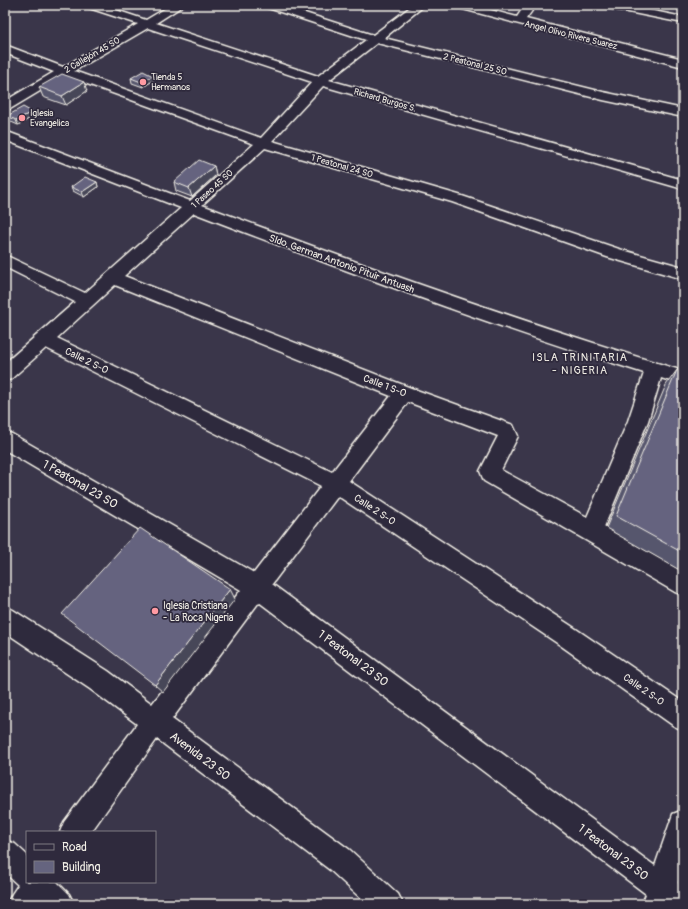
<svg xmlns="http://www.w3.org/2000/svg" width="688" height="909" font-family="Pangolin,sans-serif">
  <rect width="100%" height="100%" fill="#3a364a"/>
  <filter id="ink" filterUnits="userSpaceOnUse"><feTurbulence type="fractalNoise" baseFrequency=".025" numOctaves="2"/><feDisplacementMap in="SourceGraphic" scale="8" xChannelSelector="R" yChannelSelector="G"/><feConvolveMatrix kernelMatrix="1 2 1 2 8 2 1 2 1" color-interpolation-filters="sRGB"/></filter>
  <g filter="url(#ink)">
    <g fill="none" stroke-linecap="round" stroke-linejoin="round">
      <g stroke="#f4f1e8" stroke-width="3">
        <path id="minor" d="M85,5H101L146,20L171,5H184L156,23L318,76L366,40L265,7L264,5H280L373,35L413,5H425L384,38L603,92L683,109V117L603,100L377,43L329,80L683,180V189L323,86L272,141L462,196L619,249L683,267V279L607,257L452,202L265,148L202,205C361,265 521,322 683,371V385L661,378L648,421L604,527L683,572V595L675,592L484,481L480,471L498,436L408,402L349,481L576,629L683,702V730L674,726L560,645L338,496L272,584L655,866L673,814L683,810V868L678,883L683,886V904H642L646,894L259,602L172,719L350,850L398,894L403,904H367L330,870L157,739L91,832H60L64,822L137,724L90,689L5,632V606L13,610L108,671L152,704L241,590L5,450V432L12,434L254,573L321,486L46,348L11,379L5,381V363L75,302L5,267V255L85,293L181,208L5,140V131L190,201L254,144L65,76L10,109L5,110V101L54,72L5,53V45L63,67L138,24L86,7ZM148,28L312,82L261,138L74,71ZM194,213C343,270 492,326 644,373L628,421L587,517L501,470L518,436L513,425L411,388L124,276ZM115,285L391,396L332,472L57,338Z
          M454,5H472L517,17L525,5H536L526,19L683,59V67L455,7Z
          M603,5H624L683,17V23L608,8Z
          M5,840L15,844L27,855V882H57L69,894L74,904H7L12,894L18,885L5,873Z"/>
      </g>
      <use href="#minor" fill="#2f2a3d" fill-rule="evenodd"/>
    </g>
    <path fill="#57566d" stroke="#f4f1e8" d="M131,78L154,80L143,87L132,83Z
      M39,87L87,91L66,105L43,97Z
      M7,116H34L18,125L9,121Z
      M214,166L216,175L192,197L176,191L174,182Z
      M97,182L98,187L84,197L73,191L71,187Z
      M677,370L683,371V572L606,528L666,385Z"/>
    <path fill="#474659" stroke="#f4f1e8" d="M153,76L154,80L143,87L141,82Z
      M84,82L87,91L66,105L62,96Z
      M32,112L34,116L18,125L16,120Z
      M214,166L216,175L192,197L189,188Z
      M97,182L98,187L84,197L82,192Z
      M230,589L235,599L163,692L155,685Z"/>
    <path fill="#65647f" stroke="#f4f1e8" d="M143,71L153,76L141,82L131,78Z
      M62,74L84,82L62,96L39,87Z
      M23,107L32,112L16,120L7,116Z
      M199,160L214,166L189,188L174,182Z
      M85,177L97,182L82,192L71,187Z
      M677,370L683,371V553L616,516Z
      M140,528L230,589L155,685L62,614Z"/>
  </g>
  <g fill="#ff9aa2" stroke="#2f2a3d" stroke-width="1.5">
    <circle cx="143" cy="82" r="4"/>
    <circle cx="22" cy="118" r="4"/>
    <circle cx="155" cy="611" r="4"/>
  </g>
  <g text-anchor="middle" stroke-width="3.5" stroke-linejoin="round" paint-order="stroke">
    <g font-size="9" fill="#f4f1e8" stroke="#2f2a3d">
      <text transform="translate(571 35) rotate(14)" y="3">Angel Olivo Rivera Suarez</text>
      <text transform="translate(92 55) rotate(-30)" y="3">2 Callejón 45 SO</text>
      <text transform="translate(475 64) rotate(14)" y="3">2 Peatonal 25 SO</text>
      <text transform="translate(385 100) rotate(16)" y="3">Richard Burgos S.</text>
      <text transform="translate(342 166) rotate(16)" y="3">1 Peatonal 24 SO</text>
      <text transform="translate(212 189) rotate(-42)" y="3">1 Paseo 45 SO</text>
    </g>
    <g font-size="9" fill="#f4f1e8" stroke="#2f2a3d" text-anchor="start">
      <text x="151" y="80">Tienda 5<tspan x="151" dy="10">Hermanos</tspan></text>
      <text x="30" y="116">Iglesia<tspan x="30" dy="10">Evangelica</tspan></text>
    </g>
    <g font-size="10" fill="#f4f1e8" stroke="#2f2a3d">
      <text transform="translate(342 263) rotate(20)" y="4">Sldo. German Antonio Pituir Antuash</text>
      <text transform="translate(87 360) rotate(26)" y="4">Calle 2 S-O</text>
      <text transform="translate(385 385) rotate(21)" y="4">Calle 1 S-O</text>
      <text transform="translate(375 509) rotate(33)" y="4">Calle 2 S-O</text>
      <text transform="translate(644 689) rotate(35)" y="4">Calle 2 S-O</text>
    </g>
    <g font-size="10" fill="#f4f1e8" stroke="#2f2a3d" text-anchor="start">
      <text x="163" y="609">Iglesia Cristiana<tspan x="163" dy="12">- La Roca Nigeria</tspan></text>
    </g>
    <g font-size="11" letter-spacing="1" fill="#f4f1e8" stroke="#2f2a3d">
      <text x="580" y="361">ISLA TRINITARIA<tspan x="580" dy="13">- NIGERIA</tspan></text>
    </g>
    <g font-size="12" fill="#f4f1e8" stroke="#2f2a3d">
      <text transform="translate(80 484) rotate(30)" y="4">1 Peatonal 23 SO</text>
      <text transform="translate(353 658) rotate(37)" y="4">1 Peatonal 23 SO</text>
      <text transform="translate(200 756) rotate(37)" y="4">Avenida 23 SO</text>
      <text transform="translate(613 852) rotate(37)" y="4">1 Peatonal 23 SO</text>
    </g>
  </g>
  <rect width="688" height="909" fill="none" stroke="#2f2a3d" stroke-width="20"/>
  <rect x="10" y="10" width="668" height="889" fill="none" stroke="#f4f1e8" stroke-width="1.5" filter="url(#ink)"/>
  <rect x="26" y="831" width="130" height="52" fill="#2f2a3d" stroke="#7e7a81"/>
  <rect x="34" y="844" width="20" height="6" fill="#2f2a3d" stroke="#7e7a81"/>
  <text x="62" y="851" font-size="12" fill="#f4f1e8">Road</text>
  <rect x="34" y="861" width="20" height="12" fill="#65647f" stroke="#7e7a81"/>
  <text x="62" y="871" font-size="12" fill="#f4f1e8">Building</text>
</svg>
